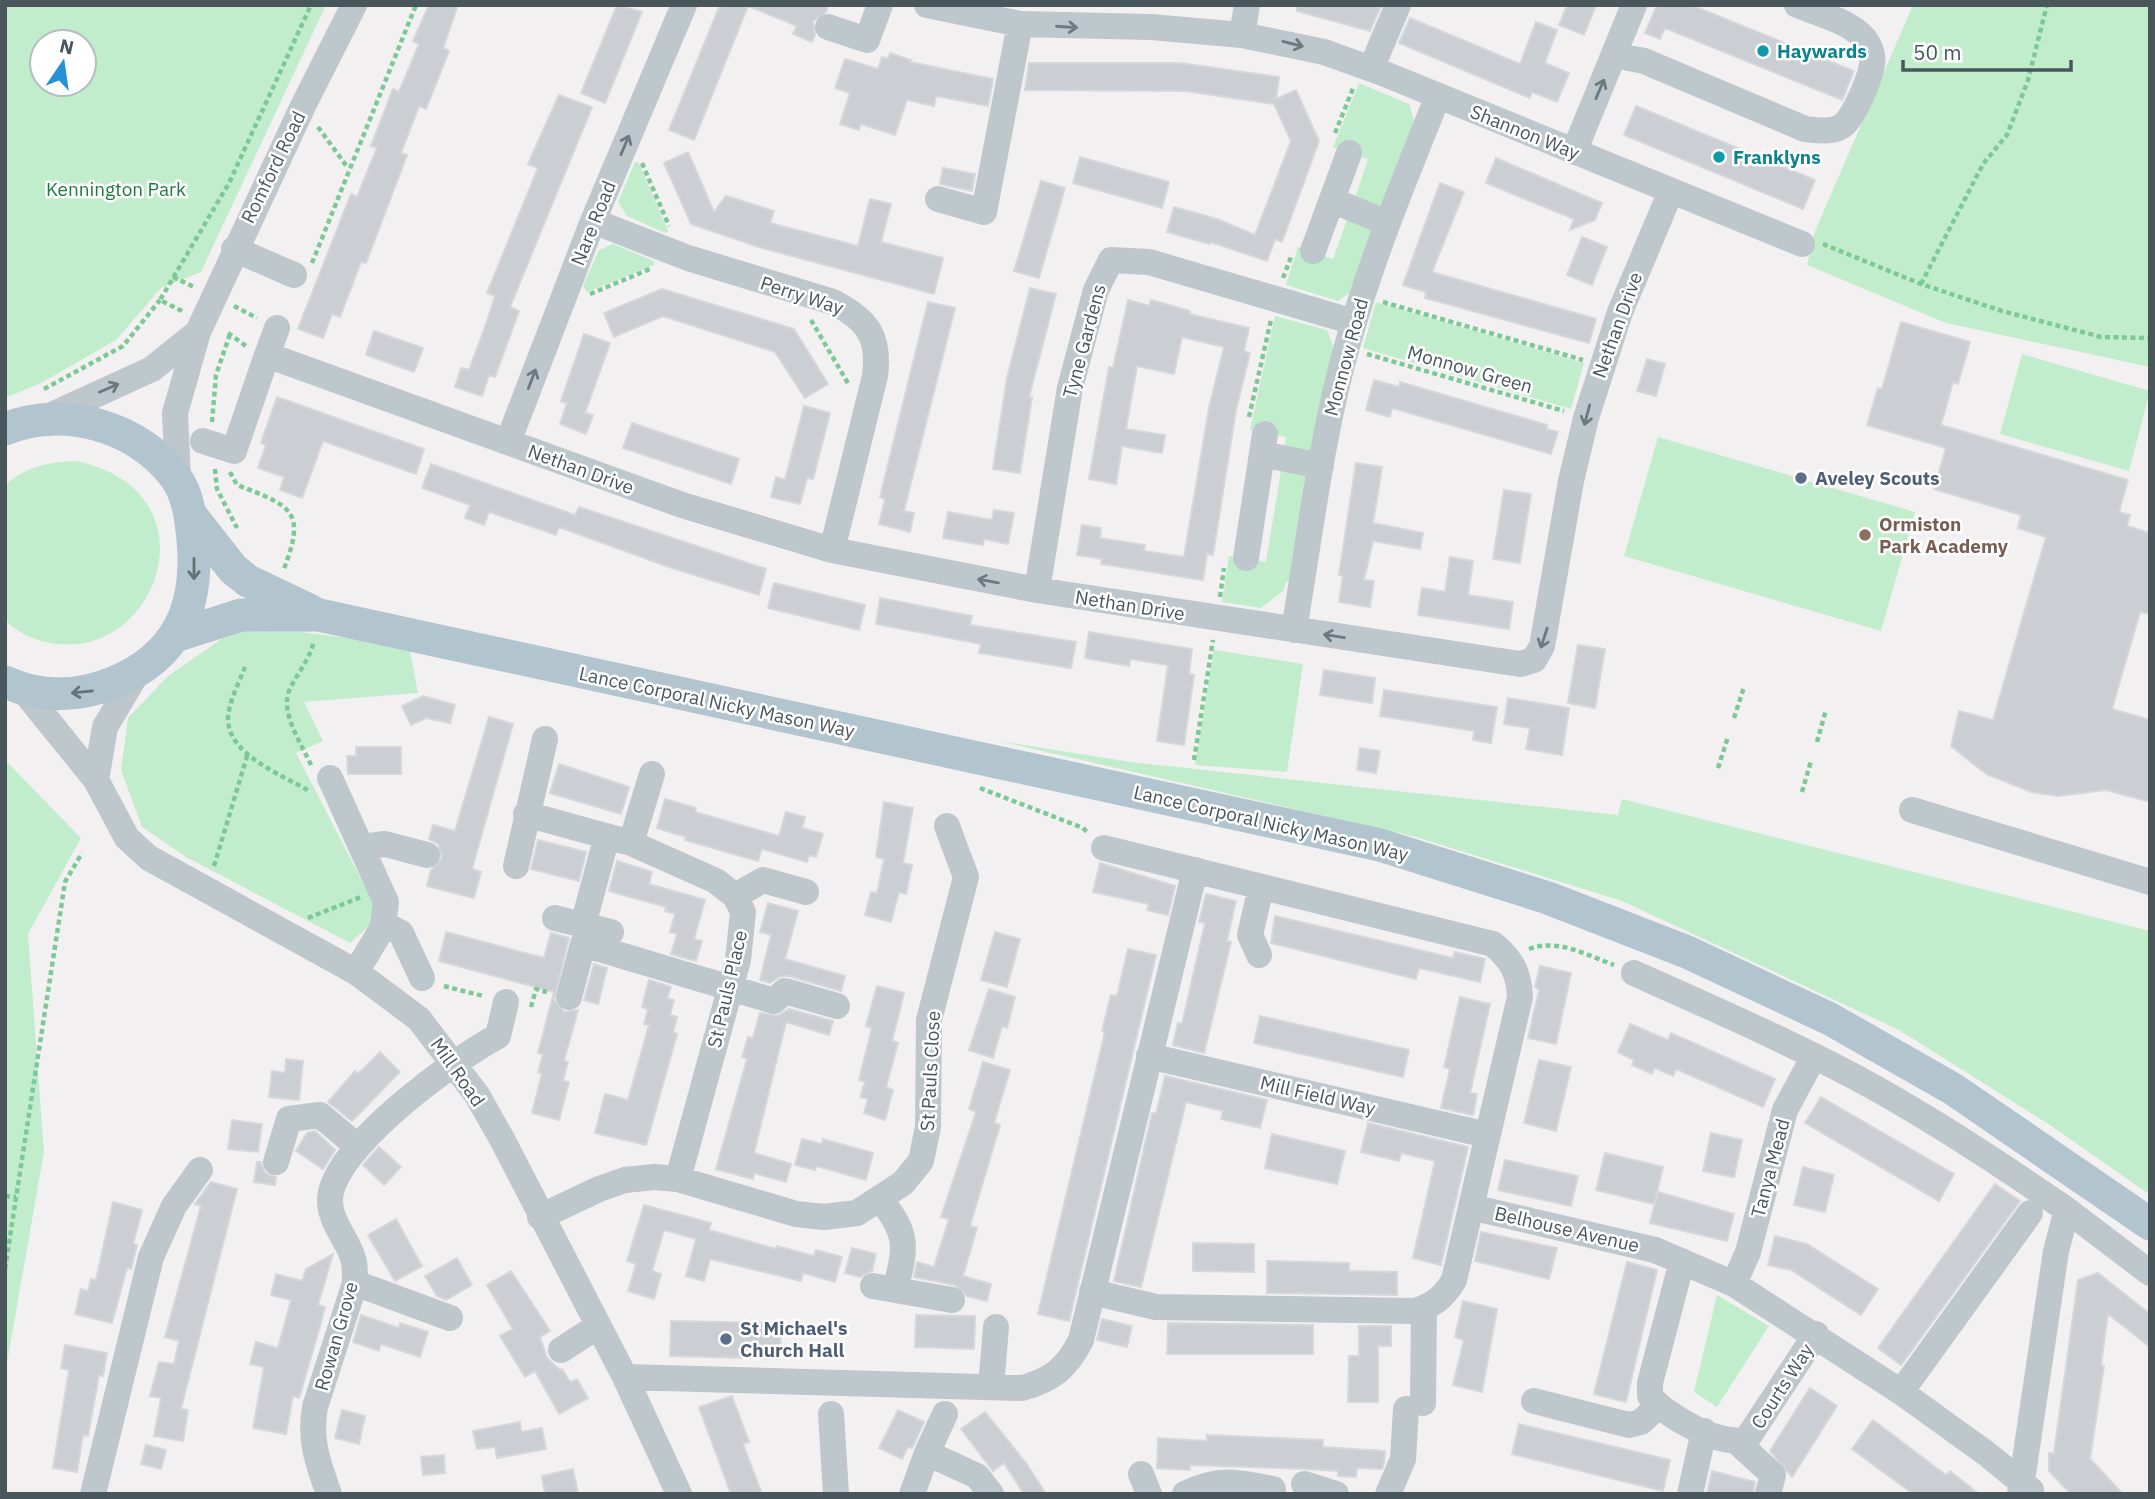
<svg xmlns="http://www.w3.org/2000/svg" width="2155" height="1499" font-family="'IBM Plex Sans',sans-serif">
  <rect width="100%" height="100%" fill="#f3f0f1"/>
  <path fill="#c2edcc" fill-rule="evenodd" d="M5,5H326L201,272L161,288L116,340L41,383L5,398ZM42,42H84V84H42Z
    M1913,5H2150V367L1946,323L1807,265L1815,231Z
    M1359,83L1409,104L1416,127L1383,208L1354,201L1368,159L1333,147Z
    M635,162L639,163L668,231L665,233L627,216L618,202Z
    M1349,214L1370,222L1374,234L1352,291L1338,301L1286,285L1298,247L1333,259Z
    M613,244L654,261V265L587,292L583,286L599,250Z
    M1376,302L1584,363L1571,409L1363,348Z
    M1275,316L1327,330L1335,351L1314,452L1284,451L1286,437L1250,430Z
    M2022,354L2150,391L2129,471L2000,434Z
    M1658,437L1915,512L1881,631L1624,556Z
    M77,461C97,466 114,472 130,485C197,541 142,654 58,644C38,642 20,635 5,620V485C27,466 49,462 77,461Z
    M1282,465L1306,469L1293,583L1286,582L1284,590L1261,608L1222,602L1229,556L1266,562Z
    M233,631L301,632L409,646L418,693L304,702L323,741L296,753L375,906L372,923L350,943L186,857L142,827L121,770L128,718L168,676Z
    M1214,650L1303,664L1287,772L1195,765Z
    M999,741L1131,762L1618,815L1622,799L2150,931V1195L2053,1127L1899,1030L1622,901L1416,837Z
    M5,760L81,838L28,934L44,1152L5,1374Z
    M1717,1295L1769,1326L1717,1407L1694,1392Z"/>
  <path fill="#cbced2" stroke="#d5d8db" stroke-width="2" d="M429,5H458L443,48L449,51L426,109L419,106L401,153L407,155L366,263L361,262L340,317L332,314L323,338L298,329L351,194L357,197L377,148L371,146L393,89L399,92L419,44L413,41Z
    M617,5L642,12L605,103L581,93Z
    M720,5H828L826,12L813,21L815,35L812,42L793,34L797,26L748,6L694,140L669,130Z
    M1297,5H1379L1381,6L1370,31L1297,11Z
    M1567,5H1596L1584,35L1559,25Z
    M1657,5H1691L1854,71L1850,81L1842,100L1665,28L1660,39L1645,33Z
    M1410,18L1520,64L1536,22L1557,30L1545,63L1569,73L1557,102L1532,92L1530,98L1399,43Z
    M890,53L911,60L910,62L993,79L988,106L936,96L934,106L907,100L895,135L861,124L859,130L840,124L850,93L835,88L845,59L878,69L882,57L888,59Z
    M1029,63H1180L1279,77L1276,99L1296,90L1319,141L1282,242L1275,239L1267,261L1211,242L1210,244L1167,232L1174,207L1217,219L1255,235L1291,141L1274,104L1185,91L1025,90Z
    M559,95L592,107L510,307L519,311L495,377L489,375L482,396L455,387L461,368L469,370L486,324L495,296L487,293L538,168L528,164Z
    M1636,106L1815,180L1803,209L1624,135Z
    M688,152L714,212L726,196L774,211L770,223L858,246L870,199L891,204L881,242L943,258L934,294L762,248L691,224L664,163Z
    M1080,157L1169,182L1162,208L1073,183Z
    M1496,158L1602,203L1595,220L1570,230L1574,219L1486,183Z
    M943,168L975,174L972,191L940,184Z
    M1041,181L1065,188L1039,278L1014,271Z
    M1440,183L1464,192L1432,272L1596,319L1589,343L1425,298L1426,292L1403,285Z
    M1582,237L1607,247L1592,285L1567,275Z
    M1030,288L1056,294L1029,397H1032L1020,473L993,469L1007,378Z
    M662,289L794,329L828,384L805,398L775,352L663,316L614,337L604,313Z
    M1128,300L1149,306L1151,300L1190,311L1189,314L1249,328L1244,351L1250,353L1236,410L1213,555L1207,554L1203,580L1101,564L1102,559L1077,555L1082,525L1101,528L1100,538L1145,545L1144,551L1184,557L1209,408L1224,347L1182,337L1174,374L1137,366L1126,429L1165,435L1162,453L1122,446L1116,484L1089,479L1109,367L1113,368Z
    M928,302L955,308L904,511L914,513L910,532L879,524L885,499L880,497Z
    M1901,322L1970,342L1958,384L1953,382L1941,425L2128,480L2119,512L2130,515L2127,526L2150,533V614L2140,612L2112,709L2150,720V802L2106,790L2058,796L2031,792L1986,774L1951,746L1959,711L1993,720L2046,537L2018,528L2021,515L1934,489L1946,448L1867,425L1878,388L1882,389Z
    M374,331L423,348L414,372L366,355Z
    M584,334L610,343L585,413L593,415L586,434L560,424L567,403L561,401Z
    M1647,359L1665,364L1656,396L1637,391Z
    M1374,380L1399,387L1400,382L1547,425L1546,429L1558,432L1551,454L1392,408L1390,417L1366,410Z
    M277,397L424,449L416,474L323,441L302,498L280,490L284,477L258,468L266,445L261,443Z
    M804,406L830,413L813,479L807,478L800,504L771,497L776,477L785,480Z
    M632,423L739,459L731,484L623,448Z
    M1356,463L1382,467L1373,523L1423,533L1420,549L1373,541L1364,580L1374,581L1370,607L1339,602L1343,576L1339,575Z
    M431,464L575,515L579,507L766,569L759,595L669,567L559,527L556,535L489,512L484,525L465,518L470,505L422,488Z
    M1504,490L1531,494L1520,563L1493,559Z
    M994,510L1014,513L1008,544L984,539L983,545L943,538L948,512L992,520Z
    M1450,557L1473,561L1468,595L1513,602L1509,629L1418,615L1422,588L1445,592Z
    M774,583L865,605L859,630L768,608Z
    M880,598L972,616L970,625L1076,642L1071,668L979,653L981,644L876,624Z
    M1089,632L1192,649L1189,674L1194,675L1184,745L1157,741L1168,665L1130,659L1129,666L1085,658Z
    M1578,645L1605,649L1595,708L1568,703Z
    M1324,670L1375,678L1372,703L1320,695Z
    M1384,690L1497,707L1491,743L1473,740L1474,731L1380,716Z
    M423,696L455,705L450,723L426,718L411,725L402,706Z
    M1508,698L1569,708L1562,755L1526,749L1530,728L1504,724Z
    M489,717L513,724L472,869L481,872L474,898L427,886L431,870L442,858L438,844L429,839L433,825L455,831Z
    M356,747H401V774H348L347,756H356Z
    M1360,748L1380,751L1376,773L1357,770Z
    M559,764L629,787L621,814L550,793Z
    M665,799L696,808L695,812L779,836L786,812L805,817L802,828L823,834L816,857L809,855L807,862L762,849L758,861L685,840L686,837L657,828Z
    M884,802L913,808L903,863L912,865L906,894L899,892L891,922L865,915L871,892L877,893L884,859L876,857Z
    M538,840L586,852L579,881L531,869Z
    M617,861L652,872L649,884L705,900L694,939L702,941L696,961L671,954L677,934L670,932L675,914L665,911L666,907L609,891Z
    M1100,863L1175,886L1168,915L1147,910L1149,904L1093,892Z
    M1206,894L1236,901L1227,941L1231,942L1204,1053L1173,1045L1178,1023L1182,1024L1205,923L1199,922Z
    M768,903L798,911L785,959L845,976L841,991L789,976H781L770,983L760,980L771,935L760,932Z
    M1275,916L1453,958L1455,952L1485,959L1480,982L1419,968L1416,979L1271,943Z
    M446,932L544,958L551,933L569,938L554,1000L564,1012L578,1010L564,1061L568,1062L563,1081L569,1082L559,1120L532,1113L542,1073L538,1072L543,1054L538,1053L554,992L439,961Z
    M995,932L1020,939L1007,987L981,980Z
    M1128,949L1156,955L1069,1321L1038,1314L1105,1032L1102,1031L1111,995L1117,996Z
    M594,964L607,968L598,1004L584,1000Z
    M1540,966L1571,973L1556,1044L1528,1038L1539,990L1535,987Z
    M649,980L671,987L667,998L674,1000L670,1015L677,1017L673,1032L677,1034L646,1145L595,1133L605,1094L628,1100L649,1025L644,1024L648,1009L642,1007Z
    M877,986L904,993L892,1041L898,1043L886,1087L893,1090L885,1120L864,1113L868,1099L860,1097L865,1082L859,1080L872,1028L866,1026Z
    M989,989L1015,997L1007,1028L1002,1026L993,1058L969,1050Z
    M1460,997L1490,1004L1470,1093L1477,1094L1473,1115L1441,1108L1450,1069L1444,1067Z
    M789,1009L833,1021L829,1035L786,1022L754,1153L791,1164L786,1182L754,1173L753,1179L716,1169L747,1059L742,1057L748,1037L753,1038L760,1013L777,1016Z
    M1260,1016L1409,1050L1403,1077L1254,1043Z
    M1630,1024L1668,1040L1671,1033L1775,1079L1763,1107L1676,1069L1673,1076L1655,1068L1652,1074L1632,1065L1634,1060L1618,1052Z
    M380,1052L400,1072L352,1121L328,1102L355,1071L358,1074Z
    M286,1059L303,1061L299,1100L269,1097L272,1071L285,1073Z
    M1539,1060L1571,1067L1556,1131L1524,1123Z
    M983,1062L1010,1070L994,1123L1000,1125L970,1226L977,1228L963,1276L991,1284L987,1301L967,1296L955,1285L914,1277L917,1262L934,1267L949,1219L941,1217L976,1112L969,1109Z
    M1165,1076L1267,1100L1260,1128L1221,1119L1223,1111L1186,1102L1141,1287L1114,1281L1152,1113L1156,1114Z
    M1821,1097L1954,1174L1939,1201L1805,1123Z
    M232,1120L262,1124L258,1152L228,1149Z
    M1368,1123L1468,1147L1441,1265L1413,1258L1435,1161L1401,1153L1399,1161L1361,1152Z
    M315,1131L335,1150L323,1169L296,1151L307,1133Z
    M1711,1133L1742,1140L1734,1177L1703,1171Z
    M1272,1134L1345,1151L1337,1184L1265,1168Z
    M802,1139L822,1144L823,1139L873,1153L866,1180L816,1166L815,1170L795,1165Z
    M379,1147L401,1167L384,1185L363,1165Z
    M1605,1153L1663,1167L1654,1204L1596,1190Z
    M1505,1160L1578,1176L1571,1206L1498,1190Z
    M257,1162H261L265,1173L276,1177L275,1185L254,1182Z
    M1803,1167L1834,1175L1825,1212L1794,1205Z
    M211,1182L237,1189L181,1409L188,1410L183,1441L154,1436L161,1398L150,1396L159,1362L174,1364L179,1341L165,1337L201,1206L195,1204Z
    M1995,1184L2020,1201L1901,1365L1878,1348Z
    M1658,1192L1734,1214L1727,1241L1650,1223Z
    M113,1202L142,1210L133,1244L137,1245L131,1269L127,1268L112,1323L75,1314L81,1289L88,1291L91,1279L96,1280Z
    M644,1205L711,1223L709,1230L776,1249L777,1246L814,1256L816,1250L842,1257L835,1282L803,1273L801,1281L710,1259L704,1281L686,1276L696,1239L664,1230L652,1271L661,1274L654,1299L628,1291L636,1264L627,1261Z
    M396,1219L422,1266L395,1281L368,1235Z
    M1481,1232L1557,1248L1549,1279L1475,1261Z
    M1775,1236L1807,1244L1878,1289L1861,1315L1791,1270L1768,1265Z
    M1193,1243L1254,1244V1272L1193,1271Z
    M852,1248L876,1254L872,1271L860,1277L845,1273Z
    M333,1254L318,1305L325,1307L319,1330L299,1398L293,1396L286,1434L253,1428L264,1367L250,1364L256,1342L278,1348L291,1300L271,1295L276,1274L302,1281L306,1269Z
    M457,1258L472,1285L446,1300L437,1296L425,1276Z
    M1267,1261L1349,1263V1271L1397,1272V1295L1267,1293Z
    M1627,1262L1657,1270L1626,1402L1594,1394Z
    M511,1271L550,1331L540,1337L547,1358L560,1370L562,1369L570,1382L577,1379L588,1398L559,1414L535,1371L525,1377L500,1336L513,1329L487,1285Z
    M2098,1273L2150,1314V1347L2108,1314L2101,1365L2104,1366L2090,1459L2123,1494H2071L2049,1471V1453H2054L2078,1280Z
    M1463,1301L1497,1309L1482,1392L1453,1385L1464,1340L1455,1337Z
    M361,1315L399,1328L400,1323L428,1332L420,1357L381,1344L379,1351L353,1342Z
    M916,1315L975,1316L974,1349L915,1347Z
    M1102,1319L1132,1326L1127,1347L1097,1340Z
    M671,1321L781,1323L780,1359L670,1356Z
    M1168,1323L1313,1325V1354H1167Z
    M1359,1326H1391V1346H1378V1402H1348L1349,1356H1359Z
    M65,1345L107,1353L103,1376L99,1375L88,1436L83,1435L77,1472L53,1468L69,1370L61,1368Z
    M1810,1388L1837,1406L1792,1477L1770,1451Z
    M732,1396L749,1442L743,1444L762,1494H731L699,1407Z
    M342,1410L365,1416L359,1444L335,1438Z
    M898,1410L924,1422L912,1448L908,1447L902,1459L879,1448Z
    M985,1412L1026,1463L1046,1494H1024L1004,1463L993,1471L961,1429Z
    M1873,1420L1946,1475L1950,1471L1979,1494H1913L1852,1449Z
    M520,1422L521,1432L542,1428L546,1449L497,1458L495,1447L477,1449L473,1431Z
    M1519,1424L1670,1460L1663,1491L1512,1454Z
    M1207,1435L1323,1440V1447L1385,1451L1384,1463L1382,1469L1357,1468L1356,1477L1338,1476V1471L1308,1469L1190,1465V1470L1157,1468L1158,1438L1207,1441Z
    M146,1445L166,1450L161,1469L141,1464Z
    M444,1455L445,1473L423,1475L421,1457Z
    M573,1469L578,1494H545L542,1476Z
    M1712,1471L1755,1482L1753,1494H1707Z"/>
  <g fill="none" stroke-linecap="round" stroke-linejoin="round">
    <path stroke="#7cc996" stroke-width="4.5" stroke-dasharray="5 3.5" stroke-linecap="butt" d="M318,127L348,168
      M1335,133L1354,86
      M642,163L669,226
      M1823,244L1921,284L2002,311L2101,337L2150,338
      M312,263L416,5
      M173,277L194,287
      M1283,278L1291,257
      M1921,284L1983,164L2007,135L2028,80L2047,5
      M590,294L650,269
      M1383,302L1583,360
      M234,306L257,318
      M182,311L160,300L229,183L311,5
      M811,320L849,385
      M228,333L246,346
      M1367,354L1564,411
      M44,389L123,346L160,300
      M1249,417L1271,320
      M212,422L216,375L230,334
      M215,469L217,489L237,528
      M230,472L237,485C292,506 307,511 283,571
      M1220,597L1224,568
      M245,667C239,683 229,701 228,718C227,755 283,775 309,791
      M1734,718L1744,687
      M1817,742L1826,710
      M1194,760L1213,640
      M311,765C302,745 280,713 289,691C297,673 309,661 314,641
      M1718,768L1728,737
      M980,788L1083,828L1088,833
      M1802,792L1811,761
      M214,866L248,753
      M308,918L361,897
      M1529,949C1558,938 1586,955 1614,965
      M444,986L483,996
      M531,1007L536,989L547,992
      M5,1196L16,1197
      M5,1269L65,882L82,853"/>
    <path stroke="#bdc7cc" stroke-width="26" d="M927,5L1020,24L1151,27L1242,35L1324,52L1380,72L1802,244
      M828,27L867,40L880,5
      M1242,35L1247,5
      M1614,55L1644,61L1805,129C1817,130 1831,133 1842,126C1853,120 1871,76 1872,64C1874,54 1868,41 1861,35C1845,20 1817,13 1797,5
      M1371,69L1398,5
      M1574,152L1634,5
      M938,199L984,212L1020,24
      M1332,200L1387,223
      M593,221L688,258L833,302C868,320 880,337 875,376L832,550
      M234,249L294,275
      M1313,251L1349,153
      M277,328L267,355L682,505L832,550L1037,590L1520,664L1534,660L1542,646L1571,481L1586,418L1620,312L1671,191
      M47,417L152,369L198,332
      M203,441L234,451L267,355
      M508,442L593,221L684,5
      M1262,454L1321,466
      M178,479L175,413L198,332L303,106L354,5
      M1246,558L1265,434
      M1037,590L1070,388L1096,290L1111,260L1149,262L1354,322
      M1294,630C1310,535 1321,439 1347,346C1371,260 1405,178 1438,96
      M23,690L96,780L127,838L149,858L356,972L419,1019L477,1095L502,1139L625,1377L679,1494
      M330,778L386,902L383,927L356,972
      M96,780L105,727L137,673
      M1912,810L2150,882
      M526,814L631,843L716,881L735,896L743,912L738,960L678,1179
      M631,843L652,774
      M362,847L385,844L427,855
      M516,866L545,739
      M735,896L763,880L806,892
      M555,918L611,932
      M384,924L401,933L422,978
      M583,925L607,836
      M1259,955L1250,935L1261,887
      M1634,973C1708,1006 1783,1039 1855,1077C1928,1116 1999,1163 2067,1210L2056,1251L2020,1494
      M569,997L583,944L774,1001L785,991L837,1006
      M1149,1056L1487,1135
      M276,1162L289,1119L320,1115L357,1146
      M881,1200C909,1235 906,1248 895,1290
      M1471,1207L1655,1250L1734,1284L1901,1392L1987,1454L2031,1490
      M2067,1210L2150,1273
      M540,1217L599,1189L625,1180L654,1177L678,1179L796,1214L824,1217L857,1213L903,1183L921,1161L928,1127L929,1020L966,877L947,826
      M1682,1261L1650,1383V1396C1665,1416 1723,1448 1747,1439L1816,1334
      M355,1283L450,1318
      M1734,1284L1748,1252L1785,1110L1814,1056
      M873,1286L952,1300
      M1092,1292L1156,1307L1415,1311C1434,1305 1444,1297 1454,1280L1520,997C1519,973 1512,960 1493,944L1104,848
      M561,1350L598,1326
      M625,1377L1022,1388C1052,1380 1067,1368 1081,1340L1195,870
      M991,1387L996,1327
      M1901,1392L2030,1213
      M1534,1401L1629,1425L1641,1422L1658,1406
      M1423,1403L1424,1308
      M831,1414L836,1494
      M1737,1442L1773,1475L1768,1494
      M927,1453L945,1414
      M1141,1474L1149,1494
      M1304,1484L1336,1494
      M93,1494L151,1257L174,1206L200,1170
      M329,1494C318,1463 309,1440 315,1407L355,1283C355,1276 355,1268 354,1262C349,1240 331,1225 330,1202C328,1150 455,1059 498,1036L506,1002
      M912,1494L927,1453L977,1476L991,1494
      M1185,1494C1220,1477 1236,1482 1273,1489
      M1388,1494L1403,1459L1406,1409
      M1690,1494L1704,1431"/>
    <path stroke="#b2c4cd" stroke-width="33" d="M5,429C63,405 139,426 176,478C188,494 191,519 193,539C199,606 179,656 113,683C78,697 40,698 5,682
      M190,514L233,569L248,581L311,611
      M175,636L241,615H319L1380,845L1548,898L1687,952L1830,1019L1953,1089L2150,1224"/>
  </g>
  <defs><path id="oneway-shaft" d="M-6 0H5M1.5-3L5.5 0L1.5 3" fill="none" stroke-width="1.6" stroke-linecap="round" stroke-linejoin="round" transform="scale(1.75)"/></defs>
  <g stroke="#6c797e">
    <use href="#oneway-shaft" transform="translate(1067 27) rotate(4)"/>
    <use href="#oneway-shaft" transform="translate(1293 44) rotate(14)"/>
    <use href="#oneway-shaft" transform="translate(1600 89) rotate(-67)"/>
    <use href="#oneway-shaft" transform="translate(625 145) rotate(-67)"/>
    <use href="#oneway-shaft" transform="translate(532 379) rotate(-69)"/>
    <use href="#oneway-shaft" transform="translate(109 388) rotate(-24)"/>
    <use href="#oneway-shaft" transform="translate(1587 415) rotate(105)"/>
    <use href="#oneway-shaft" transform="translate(988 581) rotate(-170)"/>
    <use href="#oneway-shaft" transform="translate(1334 636) rotate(-171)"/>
    <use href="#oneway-shaft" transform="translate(1544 638) rotate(108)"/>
  </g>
  <g stroke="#637279">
    <use href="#oneway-shaft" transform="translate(194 569) rotate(90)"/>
    <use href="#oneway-shaft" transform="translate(82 692) rotate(174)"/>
  </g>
  <g fill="#0f9aa8" stroke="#fff" stroke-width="2.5">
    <circle cx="1763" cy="51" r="7"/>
    <circle cx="1719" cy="157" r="7"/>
  </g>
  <g fill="#5c6f8a" stroke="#fff" stroke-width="2.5">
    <circle cx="1801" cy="478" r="7"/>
    <circle cx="726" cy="1339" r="7"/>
  </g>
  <circle fill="#8d6e63" stroke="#fff" stroke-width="2.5" cx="1865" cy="535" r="7"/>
  <g text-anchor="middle" stroke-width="5" stroke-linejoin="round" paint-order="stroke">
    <g font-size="19" font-weight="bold" fill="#0d838f" stroke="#fff" text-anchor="start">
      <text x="1777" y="58">Haywards</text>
      <text x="1733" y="164">Franklyns</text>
    </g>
    <g font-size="19" fill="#49575d" stroke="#fff">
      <text transform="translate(1525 132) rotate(22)" y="7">Shannon Way</text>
      <text transform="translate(273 167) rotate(-64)" y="7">Romford Road</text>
      <text transform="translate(593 223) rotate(-68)" y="7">Nare Road</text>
      <text transform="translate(802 295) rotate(18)" y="7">Perry Way</text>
      <text transform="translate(1617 325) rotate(-70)" y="7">Nethan Drive</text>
      <text transform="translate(1084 341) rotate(-75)" y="7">Tyne Gardens</text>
      <text transform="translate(1346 357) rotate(-75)" y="7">Monnow Road</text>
      <text transform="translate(1470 369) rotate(16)" y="7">Monnow Green</text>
      <text transform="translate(581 469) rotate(20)" y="7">Nethan Drive</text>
      <text transform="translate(1130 605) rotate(9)" y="7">Nethan Drive</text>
      <text transform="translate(717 702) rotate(12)" y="7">Lance Corporal Nicky Mason Way</text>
      <text transform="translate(1271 823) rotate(13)" y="7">Lance Corporal Nicky Mason Way</text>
      <text transform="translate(727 989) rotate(-77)" y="7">St Pauls Place</text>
      <text transform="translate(930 1071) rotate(-87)" y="7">St Pauls Close</text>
      <text transform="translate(458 1072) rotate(55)" y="7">Mill Road</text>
      <text transform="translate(1318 1095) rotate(13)" y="7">Mill Field Way</text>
      <text transform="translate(1770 1168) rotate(-75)" y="7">Tanya Mead</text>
      <text transform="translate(1567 1229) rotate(13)" y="7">Belhouse Avenue</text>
      <text transform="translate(336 1336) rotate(-74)" y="7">Rowan Grove</text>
      <text transform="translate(1782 1386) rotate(-57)" y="7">Courts Way</text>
    </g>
    <g font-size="19" fill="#1d7b3d" stroke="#fff">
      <text x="116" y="196">Kennington Park</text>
    </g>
    <g font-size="19" font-weight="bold" fill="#4e5e75" stroke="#fff" text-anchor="start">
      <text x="1815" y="485">Aveley Scouts</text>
      <text x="740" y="1335">St Michael's<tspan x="740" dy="22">Church Hall</tspan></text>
    </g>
    <g font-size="19" font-weight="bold" fill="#785e54" stroke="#fff" text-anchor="start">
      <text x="1879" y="531">Ormiston<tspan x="1879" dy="22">Park Academy</tspan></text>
    </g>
  </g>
  <rect width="2155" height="1499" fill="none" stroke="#49575d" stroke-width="14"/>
  <g transform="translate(63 63) rotate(13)"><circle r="33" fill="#ffffff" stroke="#b6bcbe" stroke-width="2"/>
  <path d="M0-5L12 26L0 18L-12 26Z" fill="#2591d8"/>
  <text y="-10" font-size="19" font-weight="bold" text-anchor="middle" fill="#49575d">N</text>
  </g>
  <path d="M1903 60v10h168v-10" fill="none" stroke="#49575d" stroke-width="3.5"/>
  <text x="1913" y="60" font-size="21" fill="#49575d" stroke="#ffffff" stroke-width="5" paint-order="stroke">50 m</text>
</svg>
